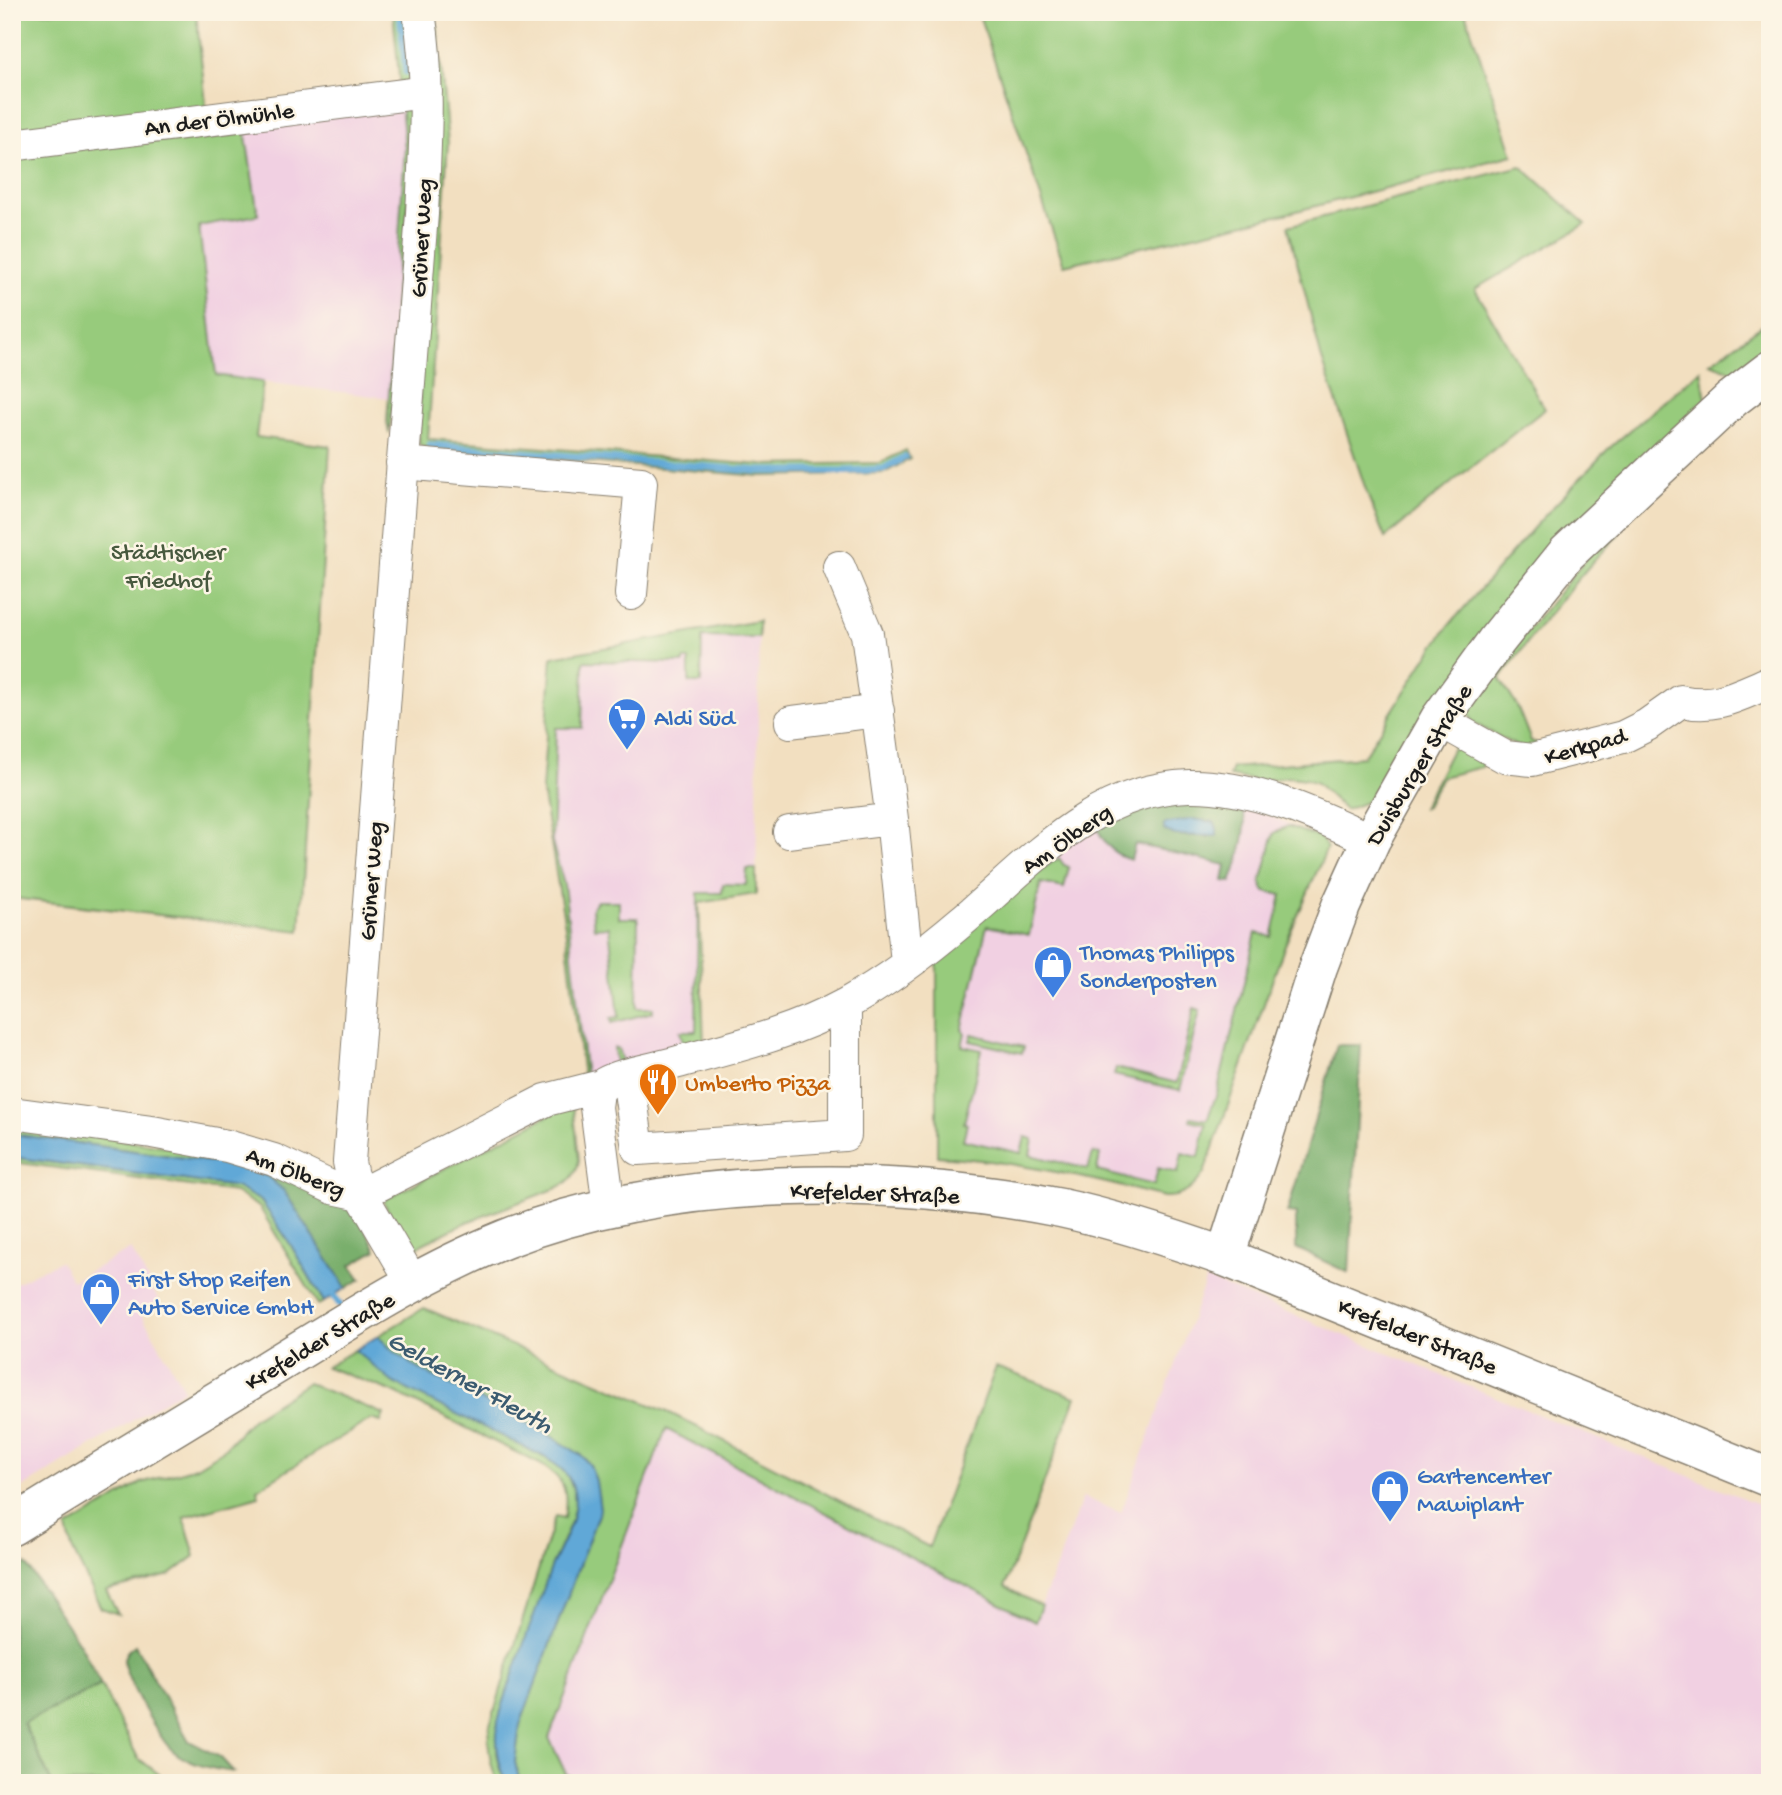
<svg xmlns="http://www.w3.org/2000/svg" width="1782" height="1795" font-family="'Gochi Hand',sans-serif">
  <rect width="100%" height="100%" fill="#fcf5e5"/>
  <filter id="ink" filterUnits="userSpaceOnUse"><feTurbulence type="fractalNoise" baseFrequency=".0143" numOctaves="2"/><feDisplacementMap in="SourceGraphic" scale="14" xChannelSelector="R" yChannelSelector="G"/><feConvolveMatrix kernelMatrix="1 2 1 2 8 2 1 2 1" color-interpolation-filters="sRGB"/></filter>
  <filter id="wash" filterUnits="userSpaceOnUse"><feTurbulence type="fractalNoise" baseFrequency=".00686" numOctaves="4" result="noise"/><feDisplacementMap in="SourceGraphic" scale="28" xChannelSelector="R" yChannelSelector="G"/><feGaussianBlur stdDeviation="1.57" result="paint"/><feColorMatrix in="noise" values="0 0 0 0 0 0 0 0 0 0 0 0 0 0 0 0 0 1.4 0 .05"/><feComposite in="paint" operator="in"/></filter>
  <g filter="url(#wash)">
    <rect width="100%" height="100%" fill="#f2dfc0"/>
    <path fill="#f1d0e2" d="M401,103L405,148L389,398L216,376L199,225L258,215L244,123Z
      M759,621L756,894L699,903L704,1046L583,1078L565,926L542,790L552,657Z
      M1169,797L1254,809L1321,838L1327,848L1285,945L1204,1173L1195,1185L1183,1194L1174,1197L999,1161L937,1156L950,945L1070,840Z
      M131,1249L159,1301L140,1312L184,1389L22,1488L12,1471V1285L60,1261L72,1281Z
      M1206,1279L1770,1509V1783H584L566,1774L548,1739L666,1428L1035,1622L1083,1497L1121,1513Z"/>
    <path fill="#97cb7c" stroke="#5a744c" stroke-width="2" d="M12,12H196L207,114L12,140Z
      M393,12H412L417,74L400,88Z
      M426,12H436L448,143L428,439L762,465L880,463L906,450L910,459L884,473L761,476L427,449L419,444Z
      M978,12H1465L1513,155L1285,214L1064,265Z
      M401,103L415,112L399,310L394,312L405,148Z
      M244,123L258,215L199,226L216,375L263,382L256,437L330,446L300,931L12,898V155Z
      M1521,166L1586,224L1475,289L1545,409L1456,479L1385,538L1369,499L1321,356L1288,226Z
      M1770,320V357L1745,376L1710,363Z
      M393,337L401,344L389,433L387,422Z
      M1701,370L1707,405L1377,798L1345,810L1317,783L1306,779L1289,777L1260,781L1229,776L1232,768L1363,757L1426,658L1450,624L1536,525L1607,450Z
      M1617,520L1618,535C1574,580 1537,629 1500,679L1517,706L1531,741L1546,747L1526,751L1473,723L1469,714V704Z
      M759,621V638L702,637L701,683H689V660H684V663L584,661L582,728H556L552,842L564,885L586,1077L583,1078L565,926L542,790L552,657Z
      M1455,744L1482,759V767L1441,777L1426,806L1422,808Z
      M1288,826L1321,838L1327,848L1285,945L1204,1173C1194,1188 1183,1198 1164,1197C1089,1178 1015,1161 937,1156V956L1005,893L1059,858L1064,865L1069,867L1064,888L1041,883L1029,935L987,926L962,1030L965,1033L962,1046L982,1050L964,1123L967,1124L963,1140L1021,1153L1025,1137L1033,1139L1030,1155L1088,1169L1093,1153L1100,1154L1097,1171L1154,1185L1158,1168L1178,1173L1182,1153L1199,1157L1206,1124L1190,1120L1191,1117L1207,1120L1217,1093L1256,933L1272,937L1282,895L1264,891L1261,882L1274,833Z
      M747,869H756V894L699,903L704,1046L616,1069L614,1048H618L622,1062L684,1045L680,1031H696L698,893H722L723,884L746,885Z
      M597,901H619V918H638L637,1008H653V1012L612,1023L611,1018L619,1017L609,927L594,928L592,908Z
      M1194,1008L1200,1010L1180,1090L1114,1075L1116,1068L1177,1083Z
      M972,1034L1024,1047L1022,1053L970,1041Z
      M573,1103L579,1160C576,1175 571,1181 557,1188L467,1222L413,1249L407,1246L384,1203L385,1199Z
      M12,1124L218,1154L242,1166L12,1134Z
      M12,1157L236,1187L261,1201L289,1242L324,1302L318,1305L260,1208L235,1192L12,1162Z
      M424,1308L672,1414L929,1547L996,1367L1076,1397L1005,1587L1041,1606L1035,1622L666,1429L549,1738L566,1774L584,1783H520L515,1762L520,1725L600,1509L590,1465L581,1455L541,1430L419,1369L392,1350L378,1336Z
      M355,1350L544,1457L565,1470L574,1491L575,1504L571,1522L552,1565L498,1721L497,1753L501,1770L507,1783H498C490,1765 487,1748 489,1728L555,1516L564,1518C569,1489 564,1479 540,1464L391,1391L326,1367Z
      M307,1383L384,1414L381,1422L371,1419L257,1489L259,1496L184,1517L195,1556L170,1575L106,1591L118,1614L101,1608L72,1549L67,1528L141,1483L196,1467L222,1451L253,1418Z
      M101,1685L138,1758L164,1778L174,1783H52L23,1723Z"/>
    <path fill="#79af6c" stroke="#4a6644" stroke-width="2" fill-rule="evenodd" d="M1169,797L1234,803C1239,806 1243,810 1244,816C1248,830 1237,869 1231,882L1223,881L1226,865L1135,844L1131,860C1113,856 1101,839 1095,823ZM1192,819L1214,822L1209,837L1175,835Z
      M1337,1045H1361L1349,1273L1296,1248V1214L1287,1213Z
      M243,1159L337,1200C356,1213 367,1229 376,1250L351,1265L361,1279L346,1288L284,1191L242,1166Z
      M26,1564L81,1646L101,1685L23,1723L52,1783H12V1573Z
      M135,1645L189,1741L220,1757L234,1772C212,1769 190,1765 173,1751C161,1742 124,1676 124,1662C124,1653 129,1649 135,1645Z"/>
    <path fill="#60a8d7" stroke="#3e627a" stroke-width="2" d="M1192,819L1214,822L1217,828V836L1175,835L1164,830V824Z
      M12,1134L242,1166L267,1176L284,1191L346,1288L324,1302L289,1242L261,1201L236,1187L12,1157Z
      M378,1336L392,1350L419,1369L541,1430L581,1455L590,1465L596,1481L600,1509L520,1725L515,1762L520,1783H507C497,1762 495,1743 498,1721C513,1669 533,1619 551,1568C560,1545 579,1518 574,1492C570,1473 559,1466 544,1457L392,1382L355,1350Z"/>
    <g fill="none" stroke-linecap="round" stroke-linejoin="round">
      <path stroke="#60a8d7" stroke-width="7" d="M400,12L406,72
        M430,445L760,471H847L883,469L905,457
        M330,1289L344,1312"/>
    </g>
  </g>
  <g filter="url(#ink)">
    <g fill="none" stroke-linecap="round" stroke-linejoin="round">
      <g stroke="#877e6e" stroke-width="34">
        <path id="minor" d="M12,145L426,92
          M402,463L641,483L631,594
          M839,567L867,634L892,819L907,962
          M1439,720L1505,757L1532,760L1623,737L1647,725L1681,701C1717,709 1738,695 1770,682
          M791,722L878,711
          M789,832L892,819
          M628,1076L638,1149L845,1135V1005
          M12,1113L152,1132L227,1146L274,1160L333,1188L361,1194L546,1100L601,1086
          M609,1207L596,1107L598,1092L605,1083C620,1074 653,1069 671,1064C730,1048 791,1034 846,1004C885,982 928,950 962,921C1031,863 1092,789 1189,786C1252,785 1315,814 1371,840
          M413,1283L361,1194L352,1176L349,1162L422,214C425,147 430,79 419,12"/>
      </g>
      <g stroke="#877e6e" stroke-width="41">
        <path id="major" d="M1225,1257L1318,967L1341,906L1371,840L1439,720L1497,640L1567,553L1732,399L1770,370
          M12,1526C97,1473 184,1421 269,1369C346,1322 421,1273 505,1239C669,1174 889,1174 1061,1208C1117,1220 1171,1238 1225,1257L1770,1478"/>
      </g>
      <use href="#minor" stroke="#fff" stroke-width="32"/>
      <use href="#major" stroke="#fff" stroke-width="38"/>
    </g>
  </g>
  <defs>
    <g id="supermarket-pin" transform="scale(2.0125)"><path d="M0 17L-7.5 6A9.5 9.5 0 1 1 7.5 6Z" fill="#3f7fe0" stroke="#fcf5e5"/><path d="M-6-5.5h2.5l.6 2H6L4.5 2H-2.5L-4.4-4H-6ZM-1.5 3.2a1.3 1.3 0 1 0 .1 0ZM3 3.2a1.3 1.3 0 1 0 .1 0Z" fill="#fff"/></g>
    <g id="shop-pin" transform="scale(2.0125)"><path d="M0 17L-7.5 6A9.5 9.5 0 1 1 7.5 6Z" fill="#3f7fe0" stroke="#fcf5e5"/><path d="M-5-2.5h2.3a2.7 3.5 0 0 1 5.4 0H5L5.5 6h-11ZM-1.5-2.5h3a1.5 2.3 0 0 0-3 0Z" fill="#fff"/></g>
    <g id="restaurant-pin" transform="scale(2.0125)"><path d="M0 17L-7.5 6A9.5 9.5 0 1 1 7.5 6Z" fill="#e8710a" stroke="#fcf5e5"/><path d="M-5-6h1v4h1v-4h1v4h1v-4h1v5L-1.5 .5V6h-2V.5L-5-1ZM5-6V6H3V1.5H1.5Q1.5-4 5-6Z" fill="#fff"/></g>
  </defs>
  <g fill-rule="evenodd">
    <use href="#supermarket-pin" x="627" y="717"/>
    <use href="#shop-pin" x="1053" y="965"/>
    <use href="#restaurant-pin" x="658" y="1082"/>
    <use href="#shop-pin" x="101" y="1292"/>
    <use href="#shop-pin" x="1390" y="1489"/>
  </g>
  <g text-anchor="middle" stroke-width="5" stroke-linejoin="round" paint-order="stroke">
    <g font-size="24" fill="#1c1c1c" stroke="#fcf5e5">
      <text transform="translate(219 118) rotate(-7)" y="8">An der Ölmühle</text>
      <text transform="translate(420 238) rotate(-87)" y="8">Grüner Weg</text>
      <text transform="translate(1585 745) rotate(-16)" y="8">Kerkpad</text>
      <text transform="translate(1418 764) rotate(-59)" y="8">Duisburger Straße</text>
      <text transform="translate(1066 838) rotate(-35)" y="8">Am Ölberg</text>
      <text transform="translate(370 881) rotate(-86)" y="8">Grüner Weg</text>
      <text transform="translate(296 1171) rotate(21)" y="8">Am Ölberg</text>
      <text transform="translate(875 1192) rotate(2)" y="8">Krefelder Straße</text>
      <text transform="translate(1418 1335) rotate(22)" y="8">Krefelder Straße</text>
      <text transform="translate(319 1340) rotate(-31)" y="8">Krefelder Straße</text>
    </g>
    <g font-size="24" fill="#47593e" stroke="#fcf5e5">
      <text x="168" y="559">Städtischer<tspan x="168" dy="28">Friedhof</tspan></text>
    </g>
    <g font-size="24" fill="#366cbe" stroke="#fcf5e5" text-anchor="start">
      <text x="654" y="725">Aldi Süd</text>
      <text x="1080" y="959">Thomas Philipps<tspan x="1080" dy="28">Sonderposten</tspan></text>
      <text x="128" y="1286">First Stop Reifen<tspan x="128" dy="28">Auto Service GmbH</tspan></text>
      <text x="1417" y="1483">Gartencenter<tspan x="1417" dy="28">Mawiplant</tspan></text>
    </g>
    <g font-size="24" fill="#c56008" stroke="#fcf5e5" text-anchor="start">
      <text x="685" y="1090">Umberto Pizza</text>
    </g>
    <g font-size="26" font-style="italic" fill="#3b5b70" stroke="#fcf5e5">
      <text transform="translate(471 1381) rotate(29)" y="9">Gelderner Fleuth</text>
    </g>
  </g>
  <rect width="1782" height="1795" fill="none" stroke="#fcf5e5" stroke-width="42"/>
</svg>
